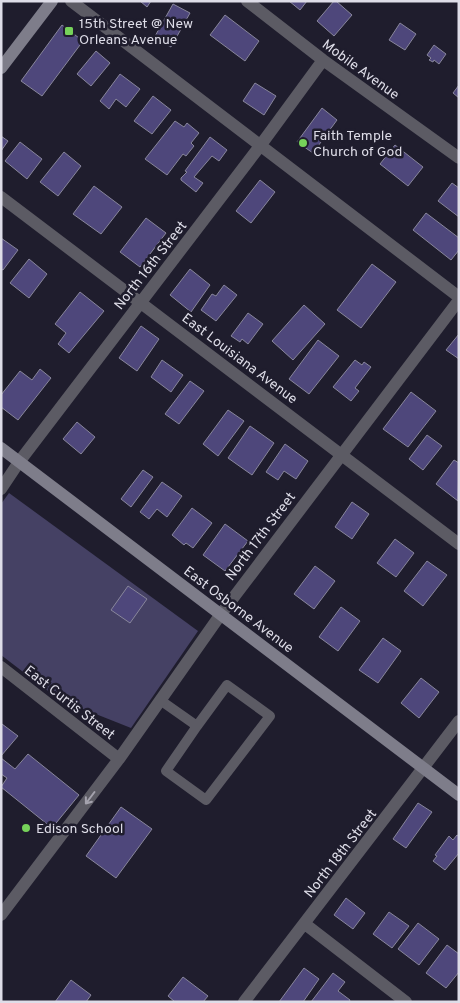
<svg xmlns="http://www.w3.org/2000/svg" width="460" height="1003" font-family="Overpass,sans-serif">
  <rect width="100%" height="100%" fill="#1f1d2d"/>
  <path fill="#454164" d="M9,493L198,631L131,728L63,701L48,691L1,655V504Z"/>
  <path fill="#4e477b" stroke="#88869b" d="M140,1H151L147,7Z
    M289,1H307L300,10Z
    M334,1H336L352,15L334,36L317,21Z
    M173,4L190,13L171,47L154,38Z
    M225,15L259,41L245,61L210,35Z
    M400,23L416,34L405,50L389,40Z
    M62,25L83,41L42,96L21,81Z
    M434,45L446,54L439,64L434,60L433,62L429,60L431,58L427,55Z
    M96,51L110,63L91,86L77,74Z
    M120,74L140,89L126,107L116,99L109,109L100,101Z
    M255,83L276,96L264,115L243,101Z
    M459,85V98L453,93Z
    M153,96L171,110L152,134L134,121Z
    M322,108L337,120L313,153L297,142Z
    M175,121L184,127L187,123L199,133L191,143L194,146L186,156L183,154L167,175L145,159Z
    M1,136L8,141L1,151Z
    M210,137L227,150L219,161L212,156L194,177L203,183L196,192L181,180V178L187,172L185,171Z
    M20,142L42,159L27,179L5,161Z
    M395,145L423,167L408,186L380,164Z
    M64,152L81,166L58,196L40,182Z
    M260,180L275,192L251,223L236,211Z
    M452,183L459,188V217L438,201Z
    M94,186L122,207L101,234L73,214Z
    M426,213L459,238V250L451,260L413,230Z
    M146,218L166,233L140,267L120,252Z
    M1,238L18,250L3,270L1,269Z
    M29,259L47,274L29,298L10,283Z
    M372,264L396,282L361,328L337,310Z
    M190,269L210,285L191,312L170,295Z
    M224,285L237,295L216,321L201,310L212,294L216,296Z
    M80,292L104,311L69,353L58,344L66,333L55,324Z
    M304,305L325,324L293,360L272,341Z
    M248,313L263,324L248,344L242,339L240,342L231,336Z
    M141,326L159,339L137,371L119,358Z
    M459,334V359L446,350Z
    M318,340L339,356L309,394L289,379Z
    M162,360L183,375L171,392L151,377Z
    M355,360L362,365L364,362L371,367L355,388L359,391L351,401L333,387Z
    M40,369L51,378L18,420L1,407V395L20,371L32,380Z
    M190,381L204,391L179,424L165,414Z
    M411,392L436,411L408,447L383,429Z
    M228,410L244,421L218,456L203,444Z
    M77,422L95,437L81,454L63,439Z
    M250,426L274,443L252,475L228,458Z
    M427,435L442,446L423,470L409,459Z
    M285,444L308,461L296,479L284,471L278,480L266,472Z
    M454,460L459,463L458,501L436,484Z
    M143,470L153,477L131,507L121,499Z
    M162,482L182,496L167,517L157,509L149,519L140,512Z
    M352,502L369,514L352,539L335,527Z
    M192,508L212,523L193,548L186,543L184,545L172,535Z
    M225,524L248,541L225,571L203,555Z
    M395,539L414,553L396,577L377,563Z
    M427,561L447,575L423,606L404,591Z
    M315,566L335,581L314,609L294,594Z
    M128,586L147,599L130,623L111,610Z
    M341,607L360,621L338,651L319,637Z
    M383,638L401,651L378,683L359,670Z
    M421,678L439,692L419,718L401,703Z
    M2,724L18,736L1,756V725Z
    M28,754L79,795L52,828L1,787L7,778L1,774V758L15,769Z
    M418,803L432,812L406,848L393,839Z
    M121,807L152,829L116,878L86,856Z
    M457,835L459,836V853L445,870L433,861L437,856L435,855L449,836L453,840Z
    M346,898L365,913L353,929L334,915Z
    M389,912L409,926L392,948L373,934Z
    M418,923L439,939L419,965L398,949Z
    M447,945L459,954V972L446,988L426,973Z
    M304,968L319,979L303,1002H279Z
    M333,973L345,982L338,991L350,1000L349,1002H311Z
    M183,977L208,996L203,1002H175L168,996Z
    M71,980L91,995L86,1002H55Z"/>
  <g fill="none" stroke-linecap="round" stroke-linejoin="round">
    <path stroke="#5c5b64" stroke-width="10" d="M160,700L197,726L227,685L270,716L206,800L166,771L197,726"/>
    <path stroke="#5c5b64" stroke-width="12" d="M71,1L459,297
      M247,1L323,60L459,158
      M1,197L459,544
      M1,489L19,462L260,146L323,60
      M1,667L119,759
      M1,915L119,759L221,614L459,300
      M305,924L406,1002
      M244,1002L459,721"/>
    <path stroke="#7e7d8a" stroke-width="12" d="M1,68L52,1
      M1,448L459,795"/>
  </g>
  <defs><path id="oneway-shaft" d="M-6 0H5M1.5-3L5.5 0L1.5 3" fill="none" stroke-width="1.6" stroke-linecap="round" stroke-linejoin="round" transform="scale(1.25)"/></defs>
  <use stroke="#a4a2ad" href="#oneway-shaft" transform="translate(90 798) rotate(127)"/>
  <g fill="#76d25a" stroke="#1f1d2d" stroke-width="2">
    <rect x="64" y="26" width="10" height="10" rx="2.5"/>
    <circle cx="303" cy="143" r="5"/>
    <circle cx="26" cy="828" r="5"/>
  </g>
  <g text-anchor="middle" stroke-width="5" stroke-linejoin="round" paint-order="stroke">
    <g font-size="14" fill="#dedde8" stroke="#1f1d2d" text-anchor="start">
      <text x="79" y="28">15th Street @ New<tspan x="79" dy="16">Orleans Avenue</tspan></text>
      <text x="313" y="140">Faith Temple<tspan x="313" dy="16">Church of God</tspan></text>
      <text x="36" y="833">Edison School</text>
    </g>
    <g font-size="14" fill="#dedde8" stroke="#1f1d2d">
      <text transform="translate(361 69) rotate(36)" y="5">Mobile Avenue</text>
      <text transform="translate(150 265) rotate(-52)" y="5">North 16th Street</text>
      <text transform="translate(240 358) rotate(37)" y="5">East Louisiana Avenue</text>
      <text transform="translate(260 536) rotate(-53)" y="5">North 17th Street</text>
      <text transform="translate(239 609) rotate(37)" y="5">East Osborne Avenue</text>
      <text transform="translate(70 702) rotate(38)" y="5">East Curtis Street</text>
      <text transform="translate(340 853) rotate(-52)" y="5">North 18th Street</text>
    </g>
  </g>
  <rect width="460" height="1003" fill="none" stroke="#dedde8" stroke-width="5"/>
</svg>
